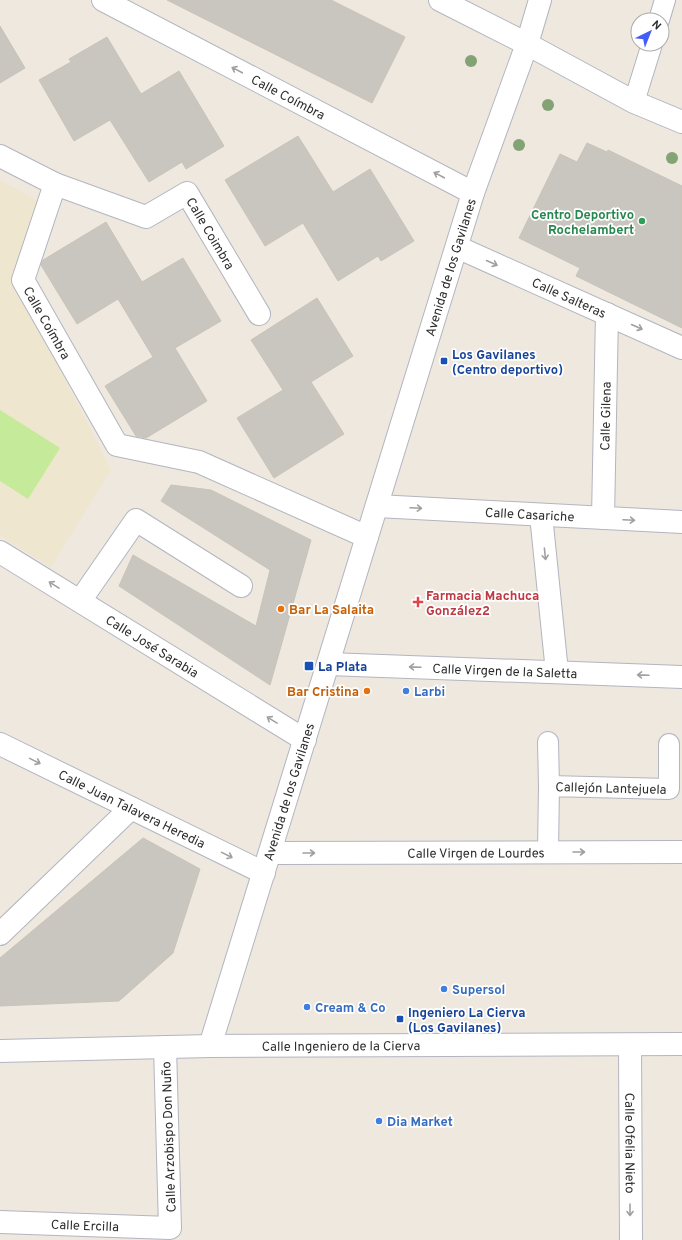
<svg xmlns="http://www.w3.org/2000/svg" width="682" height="1240" font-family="Overpass,sans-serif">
  <rect width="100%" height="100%" fill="#eee8df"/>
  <path fill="#efe6cf" d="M0,180L42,203L17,285L111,470L51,567L0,536Z"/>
  <path fill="#c5ea99" d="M0,410L60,448L28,499L0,481Z"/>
  <path fill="#c9c5bf" stroke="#c9c4b9" d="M167,0H331L405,37L372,103Z
    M0,26L25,68L0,83Z
    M107,37L141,94L179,71L224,146L186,169L182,162L149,182L110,120L74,141L39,80L71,62L69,59Z
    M298,136L333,192L370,169L414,241L381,261L378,256L338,281L303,223L265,246L225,180Z
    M587,143L607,152L608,150L682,186V328L576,276L580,268L519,238L560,154L577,162Z
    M106,222L142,282L183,258L221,321L175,348L207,401L146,438L136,436L105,386L153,357L118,299L77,324L41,265L43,260Z
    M317,298L353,356L311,382L344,434L274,478L237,418L283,390L251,340Z
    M171,485L211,490L311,540L270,685L119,586L133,555L256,626L270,570L161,501Z
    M143,838L200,869L173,953L119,1001L0,1006V958Z"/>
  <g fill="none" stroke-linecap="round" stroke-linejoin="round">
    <g stroke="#b3b5c0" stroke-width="22">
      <g id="pedestrian">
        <path d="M659,20L665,0"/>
        <path d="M634,102L652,44"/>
        <path d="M548,742L549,786"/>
        <path id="s1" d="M548,851L549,786L669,789V744"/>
      </g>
    </g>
    <g stroke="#b3b5c0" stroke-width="24">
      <g id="minor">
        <path id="s2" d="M103,0L473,193"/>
        <path d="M440,0L527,44L634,102L682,122"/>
        <path id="s3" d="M0,156L55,184L23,280L117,445L199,462L367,537"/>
        <path id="s4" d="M55,184L146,217L187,193L259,314"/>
        <path id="s5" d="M457,247L682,348"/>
        <path id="s6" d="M377,506L682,522"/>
        <path d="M541,515L557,672"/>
        <path id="s7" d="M603,518L607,314"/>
        <path id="s8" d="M0,552L305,740"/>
        <path d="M80,601L136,520L241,586"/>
        <path id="s9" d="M328,664L682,677"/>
        <path id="s10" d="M0,744L264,873"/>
        <path id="s11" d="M270,853L682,852"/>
        <path d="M0,934L131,808"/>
        <path id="s12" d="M630,1045L631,1240"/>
        <path id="s13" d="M0,1222L170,1228L165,1047"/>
      </g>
    </g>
    <g stroke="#b3b5c0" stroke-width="24">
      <g id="tertiary">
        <path id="s14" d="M210,1046L473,193L527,44L540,0"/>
      </g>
    </g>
    <g stroke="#b3b5c0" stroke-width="24">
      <g id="secondary">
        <path id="s15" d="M0,1051L210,1046L682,1044"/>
      </g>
    </g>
    <use href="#pedestrian" stroke="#fff" stroke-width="20"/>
    <use href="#minor" stroke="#fff" stroke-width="22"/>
    <use href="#tertiary" stroke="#fff" stroke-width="22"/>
    <use href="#secondary" stroke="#fff" stroke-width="22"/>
  </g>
  <g fill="#82a374">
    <circle cx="471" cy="61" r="6"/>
    <circle cx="548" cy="105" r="6"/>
    <circle cx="519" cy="145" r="6"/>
    <circle cx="672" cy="158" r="6"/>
  </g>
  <defs><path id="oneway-shaft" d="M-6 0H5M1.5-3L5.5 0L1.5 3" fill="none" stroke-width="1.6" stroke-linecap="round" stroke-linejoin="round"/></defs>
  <g stroke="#a0a0a0">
    <use href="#oneway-shaft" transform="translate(237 70) rotate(-152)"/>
    <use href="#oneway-shaft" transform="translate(439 175) rotate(-152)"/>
    <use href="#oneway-shaft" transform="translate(492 263) rotate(24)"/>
    <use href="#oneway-shaft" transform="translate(637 327) rotate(24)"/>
    <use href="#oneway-shaft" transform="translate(416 508) rotate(3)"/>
    <use href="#oneway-shaft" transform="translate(629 520) rotate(3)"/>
    <use href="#oneway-shaft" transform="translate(545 554) rotate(84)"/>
    <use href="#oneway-shaft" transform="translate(54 585) rotate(-148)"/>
    <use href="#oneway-shaft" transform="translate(415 667) rotate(-178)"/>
    <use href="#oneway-shaft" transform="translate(643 675) rotate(-178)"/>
    <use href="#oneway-shaft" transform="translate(272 720) rotate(-148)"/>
    <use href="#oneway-shaft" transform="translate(35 761) rotate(26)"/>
    <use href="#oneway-shaft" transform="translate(579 852)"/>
    <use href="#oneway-shaft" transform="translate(309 853)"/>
    <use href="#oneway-shaft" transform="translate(227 855) rotate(26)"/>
    <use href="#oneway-shaft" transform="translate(630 1210) rotate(90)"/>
  </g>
  <circle fill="#2e9e5b" stroke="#fff" stroke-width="1.5" cx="642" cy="221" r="4"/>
  <g fill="#1a4fb4" stroke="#fff" stroke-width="1.5">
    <rect x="440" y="357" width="8" height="8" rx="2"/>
    <rect x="304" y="661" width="10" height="10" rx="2"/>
    <rect x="396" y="1015" width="8" height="8" rx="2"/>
  </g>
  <path fill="#e0444e" stroke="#fff" stroke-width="1.5" d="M416 596h4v4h4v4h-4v4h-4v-4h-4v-4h4z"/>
  <g fill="#e8710a" stroke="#fff" stroke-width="1.5">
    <circle cx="281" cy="609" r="4"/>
    <circle cx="367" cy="691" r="4"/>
  </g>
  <g fill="#3f7fe0" stroke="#fff" stroke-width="1.5">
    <circle cx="406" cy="691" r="4"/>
    <circle cx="444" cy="989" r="4"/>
    <circle cx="307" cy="1007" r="4"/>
    <circle cx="379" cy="1121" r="4"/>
  </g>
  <g text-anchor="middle" stroke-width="3.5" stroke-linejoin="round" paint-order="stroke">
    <g font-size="13" fill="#2d2d2d" stroke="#fff">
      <text dy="5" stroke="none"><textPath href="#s2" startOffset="209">Calle Coímbra</textPath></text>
      <text dy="5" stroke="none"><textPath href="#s4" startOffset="191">Calle Coimbra</textPath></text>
      <text dy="5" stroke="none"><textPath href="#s14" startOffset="815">Avenida de los Gavilanes</textPath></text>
      <text dy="5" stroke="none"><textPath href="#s5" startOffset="123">Calle Salteras</textPath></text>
      <text dy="5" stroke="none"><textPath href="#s3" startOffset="212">Calle Coímbra</textPath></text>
      <text dy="5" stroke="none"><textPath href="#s7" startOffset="102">Calle Gilena</textPath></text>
      <text dy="5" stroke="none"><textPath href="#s6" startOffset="153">Calle Casariche</textPath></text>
      <text dy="5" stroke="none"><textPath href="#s8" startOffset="179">Calle José Sarabia</textPath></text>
      <text dy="5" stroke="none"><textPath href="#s9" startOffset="177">Calle Virgen de la Saletta</textPath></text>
      <text dy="5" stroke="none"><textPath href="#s1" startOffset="127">Callejón Lantejuela</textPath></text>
      <text dy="5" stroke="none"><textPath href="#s14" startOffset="266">Avenida de los Gavilanes</textPath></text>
      <text dy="5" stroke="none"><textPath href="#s10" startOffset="147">Calle Juan Talavera Heredia</textPath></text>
      <text dy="5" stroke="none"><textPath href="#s11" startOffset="206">Calle Virgen de Lourdes</textPath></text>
      <text dy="5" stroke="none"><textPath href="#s15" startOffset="341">Calle Ingeniero de la Cierva</textPath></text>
      <text transform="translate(168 1137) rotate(-92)" y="5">Calle Arzobispo Don Nuño</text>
      <text dy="5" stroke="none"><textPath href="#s12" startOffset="98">Calle Ofelia Nieto</textPath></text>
      <text dy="5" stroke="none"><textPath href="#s13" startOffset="85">Calle Ercilla</textPath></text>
    </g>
    <g font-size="13" font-weight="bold" fill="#27864d" stroke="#fff" text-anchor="end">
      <text x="634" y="219">Centro Deportivo<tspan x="634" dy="15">Rochelambert</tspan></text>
    </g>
    <g font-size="13" font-weight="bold" fill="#164399" stroke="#fff" text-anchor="start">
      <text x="452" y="359">Los Gavilanes<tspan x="452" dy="15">(Centro deportivo)</tspan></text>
      <text x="318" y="671">La Plata</text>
      <text x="408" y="1017">Ingeniero La Cierva<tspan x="408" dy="15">(Los Gavilanes)</tspan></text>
    </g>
    <g font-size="13" font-weight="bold" fill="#be3a42" stroke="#fff" text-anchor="start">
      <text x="426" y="600">Farmacia Machuca<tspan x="426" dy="15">González2</tspan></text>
    </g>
    <g font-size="13" font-weight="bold" fill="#c56008" stroke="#fff" text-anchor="start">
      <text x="289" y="614">Bar La Salaita</text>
      <text x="359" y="696" text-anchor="end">Bar Cristina</text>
    </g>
    <g font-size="13" font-weight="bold" fill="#366cbe" stroke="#fff" text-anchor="start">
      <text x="414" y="696">Larbi</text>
      <text x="452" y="994">Supersol</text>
      <text x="315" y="1012">Cream &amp; Co</text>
      <text x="387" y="1126">Dia Market</text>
    </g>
  </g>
  <g transform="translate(650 32) rotate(43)"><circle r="19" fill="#ffffff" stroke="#ababab"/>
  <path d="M0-3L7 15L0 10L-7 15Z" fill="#435ef7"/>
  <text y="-6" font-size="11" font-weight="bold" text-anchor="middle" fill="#2d2d2d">N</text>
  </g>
</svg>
